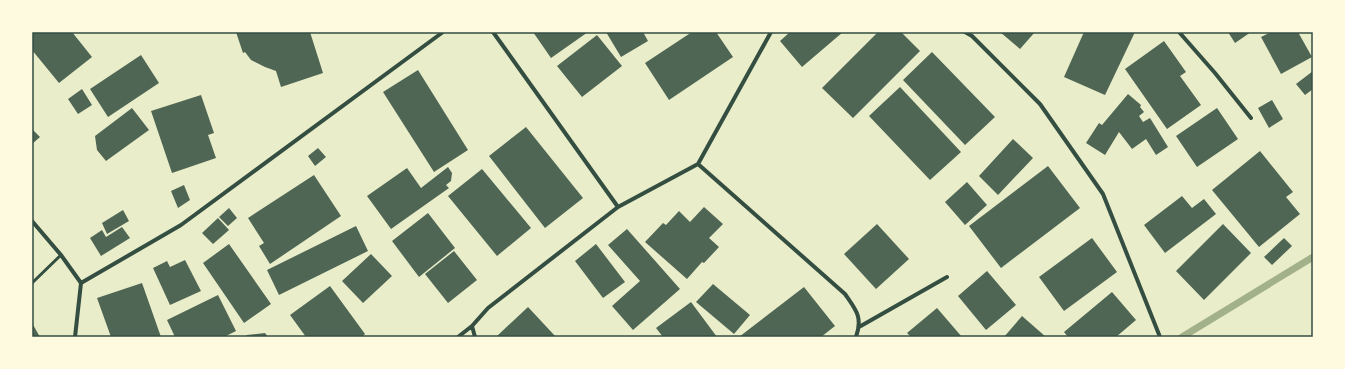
<svg xmlns="http://www.w3.org/2000/svg" width="1345" height="369" font-family="Overpass,sans-serif">
  <rect width="100%" height="100%" fill="#e9edc9"/>
  <g fill="none" stroke-linecap="round" stroke-linejoin="round">
    <path stroke="#a3b18a" stroke-width="7" d="M1182,337L1313,257"/>
  </g>
  <path fill="#4f6655" d="M32,32H72L92,57L59,83L32,50Z
    M236,32H310L323,73L281,87L276,71L265,67L251,60L245,52L243,53Z
    M533,32H588L551,58Z
    M606,32H643L648,41L621,57Z
    M692,32H716L733,57L669,100L645,63Z
    M790,32H843L802,67L780,41Z
    M878,32H901L920,51L853,118L822,88Z
    M1000,32H1035L1020,49Z
    M1084,32H1135L1105,95L1064,77Z
    M1228,32H1251L1235,43Z
    M1271,32H1298L1312,57L1281,74L1261,37Z
    M597,35L622,66L582,97L557,66Z
    M1164,41L1186,72L1180,76L1201,105L1167,129L1125,69Z
    M932,52L995,117L965,145L903,80Z
    M141,55L159,83L108,117L90,89Z
    M418,70L468,150L434,172L383,92Z
    M1313,71V89L1305,95L1296,84Z
    M900,87L961,152L930,180L869,116Z
    M82,89L92,105L78,114L68,99Z
    M1128,94L1141,105L1140,107L1144,112L1139,116L1143,122L1150,118L1168,147L1156,155L1146,139L1132,149L1119,132L1105,155L1086,143L1099,123L1102,125Z
    M201,95L214,133L208,135L216,158L172,173L151,111Z
    M1272,100L1283,119L1269,128L1258,108Z
    M132,108L149,130L106,161L97,150L95,136Z
    M1217,108L1238,139L1197,167L1176,136Z
    M526,127L583,198L545,228L489,156Z
    M32,129L40,137L32,144Z
    M1013,139L1033,158L998,195L979,176Z
    M318,148L326,157L315,166L308,156Z
    M1260,151L1293,192L1286,197L1300,214L1259,247L1212,190Z
    M1048,166L1080,208L1001,268L969,226Z
    M448,167L452,173L451,181L446,185L449,188L391,229L367,196L407,168L421,188Z
    M482,169L531,228L497,256L448,196Z
    M314,175L341,216L270,264L259,246L264,243L248,218Z
    M967,182L987,205L965,225L945,202Z
    M184,185L190,200L178,208L171,191Z
    M1182,196L1192,208L1204,199L1216,214L1165,253L1144,225Z
    M704,207L723,224L709,238L719,247L704,263L702,262L687,279L645,242L663,223L666,225L679,211L690,222Z
    M229,208L237,218L228,226L219,217Z
    M123,210L129,221L107,234L102,223Z
    M428,213L455,248L419,277L392,241Z
    M218,218L229,230L213,244L202,233Z
    M877,224L909,259L876,289L844,254Z
    M1223,224L1251,253L1204,300L1176,271Z
    M356,226L368,251L279,295L267,270Z
    M122,227L130,238L101,256L90,238L102,230L106,237Z
    M627,229L680,289L633,330L612,306L640,281L608,245Z
    M1092,238L1117,272L1064,311L1039,277Z
    M1284,238L1292,246L1272,265L1264,257Z
    M229,244L271,304L244,323L203,263Z
    M596,244L625,282L603,298L575,261Z
    M454,251L477,280L448,303L425,274Z
    M371,254L392,276L363,303L342,281Z
    M185,260L201,291L170,305L153,268L167,261L170,267Z
    M987,271L1016,305L986,330L958,296Z
    M142,283L161,337H111L97,298Z
    M713,284L750,315L734,334L696,302Z
    M330,286L365,334L362,337H306L290,315Z
    M804,287L835,326L821,337H739Z
    M1112,292L1136,320L1116,337H1068L1064,332Z
    M218,295L236,331L224,337H175L167,320Z
    M691,302L717,337H663L656,328Z
    M528,307L556,337H498L497,336Z
    M937,308L962,337H911L907,333Z
    M1022,316L1046,337H1004Z
    M32,323L40,337H32Z
    M265,333L268,337H244L247,335Z"/>
  <g fill="none" stroke-linecap="round" stroke-linejoin="round">
    <path stroke="#344e41" stroke-width="3" d="M32,283L61,255"/>
    <path stroke="#344e41" stroke-width="4" d="M493,32L618,207
      M965,32L972,36L1040,104L1103,194L1160,337
      M1179,32L1215,73L1251,118
      M698,164L845,294C856,310 863,317 856,337
      M32,221L61,255L81,283
      M859,327L947,277
      M75,337L81,283L181,225L443,32
      M458,337L472,326
      M475,337L472,326L488,308L618,207L698,164L771,32"/>
  </g>
  <rect width="1345" height="369" fill="none" stroke="#fefae0" stroke-width="66"/>
  <rect x="33" y="33" width="1279" height="303" fill="none" stroke="#344e41" stroke-width="1.5"/>
</svg>
